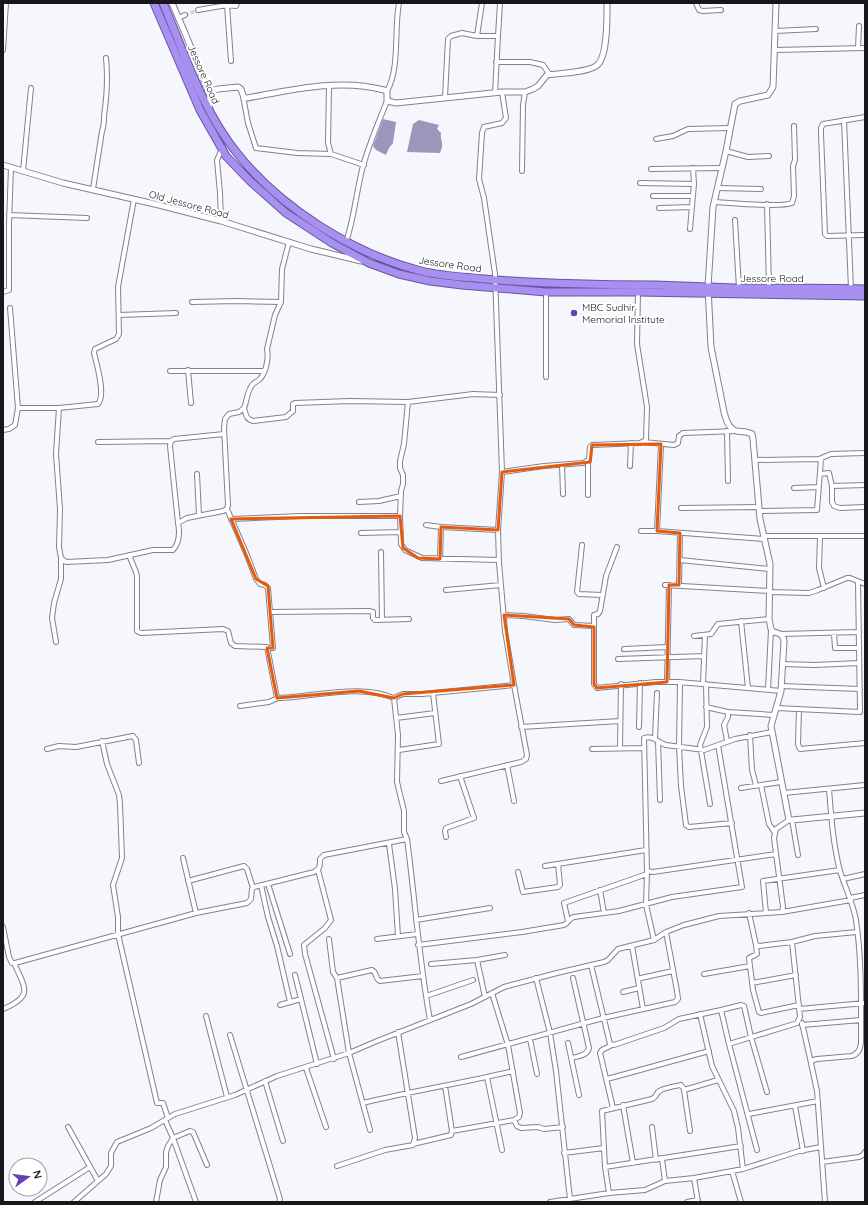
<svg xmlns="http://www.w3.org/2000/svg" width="868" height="1205" font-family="Quicksand,sans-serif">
  <rect width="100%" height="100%" fill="#f6f6fd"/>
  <path fill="#9b96bc" d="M383,119L396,122L393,143L389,148L386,155L376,150L373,146Z
    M419,120L439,125L437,129L441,133C440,143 445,142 440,153L407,152L413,124Z"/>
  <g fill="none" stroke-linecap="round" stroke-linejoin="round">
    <path stroke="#d4d4db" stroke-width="4" stroke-dasharray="4 2" stroke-linecap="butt" d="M185,15L198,10"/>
    <g stroke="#838191" stroke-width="6">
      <path id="minor" d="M696,3L699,10L703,11L721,10
        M198,10L227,5
        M178,18L185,15
        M775,31L816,29
        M477,36L482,3
        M858,48L859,26
        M3,50L6,3
        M774,50L865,48
        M231,61L227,5L236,6L237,3
        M496,62H530L543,65L550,75
        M329,86L328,143L331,154L364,165
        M387,91C400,69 394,29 399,3
        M495,93L498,36
        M243,96L248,123L256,148L297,153L331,154
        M445,97L448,39L451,36L462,33L477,36H498L500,3
        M865,117L823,124L821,128V134L825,234L827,236L865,235
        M844,120L851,289
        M656,139L673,136L688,129L730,128
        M726,151L748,157L769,156
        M651,169L722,168
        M23,171L31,88
        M522,171L523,105L525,92
        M640,183L694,184
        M717,188L761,189
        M93,189L102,131C104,126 104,121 104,116C107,96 108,78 106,58
        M653,196H693
        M134,199L118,287L119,334L116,339L95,349L94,353C97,365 106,395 98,404L59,408L56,454L60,509L59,547L61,558L66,562L108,560L153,550H173C180,542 180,533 178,523L187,518L223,511L227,509L228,505L224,428L225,419L229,414L239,412L244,408C247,401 247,390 253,384C255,382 258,381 260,379C266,372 269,358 267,349L275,315L281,302L282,269L289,242
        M714,202C731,203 779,208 792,203L794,196L793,166L795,160L794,126
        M767,204L769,288
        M659,208L692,207
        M9,215L87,218
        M735,220L739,288
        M221,221L220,193L217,160L222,149
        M690,229L694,184L693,168
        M346,242C354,219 356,194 362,170C368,146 378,124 387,101
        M3,292L9,290V224L11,167
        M192,302L237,301L281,302
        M10,308L18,408
        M119,315L176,313
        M188,370L191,403
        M170,371H264
        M546,377V292
        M408,402L404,444L400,461V468L403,475V484L401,491L400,516L401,544L405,550L422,558L499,560
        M244,408C246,415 246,419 253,421L286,417L293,411V404L295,403L350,401L408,402L473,394L500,395
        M3,430L9,429L15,425L18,408H59
        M727,431L728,481
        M98,442L171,441
        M644,442L674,445L678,443L679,436L683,433L736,431
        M755,460L819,459L831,454L865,453
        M588,462V495
        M562,465L563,494
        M630,466L631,443
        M502,472L495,274L484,198L479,179L482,133L484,127L502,123L506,118L502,92
        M197,474L199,515
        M820,474L829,473L832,486L865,485
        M832,486V502L834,506L840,508L865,507
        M794,488L819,487
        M359,502L379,501L401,496
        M681,508L759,507
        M227,509L247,555L256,579L260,584L265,585L268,588L273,648H267
        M760,511L817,510L821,459
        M231,519L301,516H400
        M178,523L170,446L171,441L174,439L224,434
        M426,525L441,527L498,530
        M641,531H657L765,539
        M657,531L661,444
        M361,533L401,532
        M764,536H865
        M820,536L819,568L824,588
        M582,545L577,592L579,594L602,595
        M381,552L382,620
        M129,555L136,572L137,576V631L141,633L223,629L228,631L231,643L235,646L267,647L277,698C285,698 294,697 302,696C332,693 365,686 394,698L403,694H422L514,685L505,631L499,563L498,530L502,472L544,466L583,463L589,460L590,447L592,445L640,443L646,440L647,407L637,344L638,292
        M440,559L441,527
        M680,560L770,569
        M665,585L769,591
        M679,585L680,533
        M446,590L501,585
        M769,592L809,593L818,590L847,578H850L865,584
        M270,612L369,611L373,612V618L375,620L409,619
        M504,615L524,616L555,620L569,619L574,625L594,626V615L598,614L600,611L606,576L617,547
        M741,621L748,688
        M594,626V684L597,688L656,682H679L781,691
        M834,633L835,648H859
        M780,634L859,632
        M694,636L711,634L718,624L769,619
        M56,642L52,618L54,603L61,579V559
        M624,649L667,647
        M618,659L704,656
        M782,664L815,665L859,663
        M667,682L669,585
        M680,682L679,747L681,786L686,825L689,827L732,823
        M703,684L705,635
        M706,684L707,727L700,745L710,804
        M781,686L860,689
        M768,690L771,630
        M240,706L269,702L278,698
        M706,707L728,712V717L724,725L727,741
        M776,708L860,712L858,582
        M799,709L798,744L800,749L865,743
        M728,712L774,715
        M396,718L435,713
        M521,727L620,721
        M639,727L640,683
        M772,732L735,739L704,750L666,745C658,743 654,735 644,738L647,871L653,872L776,854
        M750,735L752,770L756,785
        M655,738L657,693
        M102,741L107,764L119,795L120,804L122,858L113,885L118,917V934L157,1103H163L168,1118
        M658,741L660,800
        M620,748L621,684
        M47,749L59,746L76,747L133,736L136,740L139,763
        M592,749L644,748
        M399,750L439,744L433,693
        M507,765L514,801
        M441,781L521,762L526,759L527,755L514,685
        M761,785L769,824L775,833
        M741,788L781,782
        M784,793L865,785
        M792,820L798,855
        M446,837L445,831L446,828L474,818L460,776
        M407,839C415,899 419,960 430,1020
        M389,844L395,889L398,936
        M183,858L196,913
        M545,866L646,850
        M318,870L331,920L325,928L304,945L305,954L334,1059
        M518,872L523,892L558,887L560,885L558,864
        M647,872L646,905L654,940
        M843,879L865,874
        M188,881L244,866L247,869L253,888
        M268,884L290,954
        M261,885L268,917L277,946L290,1002
        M600,890L604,913
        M850,898L865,895
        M782,912L851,900
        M749,913L756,945L759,946L792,942L815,936L857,932
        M766,913L763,881L840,870
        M416,920L490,908
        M568,921L564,903L647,874
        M3,927L9,957L12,963H15L196,913L247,903L251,899L252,889L254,887L314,872C320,869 320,866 320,859L324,855L407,839L404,832V811L397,782L398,735L394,698
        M329,939L333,972L337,978L372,970C377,972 375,979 380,981L423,976
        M377,939L417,934
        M418,945L522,932L564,925C569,923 569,918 574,917L619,911L672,897L742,887L718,745
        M756,945L757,954L749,958L753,990L759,1012L761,1013L799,1005
        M632,946L643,1009
        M477,960L485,997
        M431,964L477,960L505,955
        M591,965L610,1044L614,1045L664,1028L679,1019L721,1010L729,1044L794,1024L797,1023L800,1017L792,942
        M704,974L750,966
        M295,975L301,999
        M337,978L349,1053L370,1130
        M536,978L550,1033L556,1071L570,1199
        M638,980L641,978L673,971
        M752,983L796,975
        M623,992L639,988
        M426,996L473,980
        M280,1005L301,999L317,1064
        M3,1009C34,996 25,988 14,963
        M799,1009L865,1003
        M721,1010L741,1005L744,1006L751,1037L767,1092
        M206,1016L227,1097
        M802,1023L811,1063
        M802,1025L861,1020
        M230,1035L280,1199L279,1202
        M530,1039L537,1074
        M568,1043L579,1095
        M729,1044L757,1150
        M612,1045L602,1050L600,1053L613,1108
        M461,1057L603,1018L675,1002L678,999L677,991L666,932
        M572,1058C578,1056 587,1056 589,1048L573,978
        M306,1068L326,1127
        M487,1077L502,1150
        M607,1079L709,1051
        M265,1081L283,1141
        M363,1103C412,1091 463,1083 513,1071
        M623,1105L633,1163
        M795,1106L803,1151
        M749,1114L818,1101
        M165,1120L173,1138L196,1202
        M514,1120L517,1126L521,1128L538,1127L544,1129L563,1127
        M68,1127L98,1181
        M652,1127L656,1160
        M452,1131L514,1120L519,1117L520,1113L508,1045L492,993
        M690,1131L684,1090L718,1080
        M413,1144L451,1135L452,1131L445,1086
        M564,1153L604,1148
        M662,1159L665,1181
        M822,1162L859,1157L863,1155L865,1152
        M337,1166L385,1150L413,1145L415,1138L398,1032
        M605,1167L741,1146
        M743,1169L799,1151L821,1147
        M732,1171L741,1202
        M609,1193L605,1167L602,1111L652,1099C656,1097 656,1095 658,1092C662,1088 675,1086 681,1085L684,1089
        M35,1202L90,1167
        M74,1202L106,1174L111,1166V1153L117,1142L151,1128L175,1114L235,1095L277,1076L349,1053L377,1041L471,1004L504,987L557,973L604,962L608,960L618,949L654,940L666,932L684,925L719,916L782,912L783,907L774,838L776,829L789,820
        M156,1202L160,1180L166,1167V1152L168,1146L173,1138L190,1131L193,1132L207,1165
        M550,1202L609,1193L645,1190L665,1181L694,1178
        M687,1202L698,1200
        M698,1202L694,1178L743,1169L738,1128L734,1111L712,1066L700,1014
        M825,1202L817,1091L811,1063L813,1060L817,1059L852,1056C859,1053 860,1049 861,1043C861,1002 862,961 856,920C853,903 845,887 840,871C833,844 831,815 829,789"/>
    </g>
    <g stroke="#838191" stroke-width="7">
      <path id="tertiary" d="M172,3L185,33L210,95L209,108
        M776,3L773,87L768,95L740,101L735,104L726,151L713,207L708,287L711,347L724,412C726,419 728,428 736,431C741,432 746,431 752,434L753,439L760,519L770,564L769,619L771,629L773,632C779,633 783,634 784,641L781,691L771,726L788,815L789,820H792L865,813
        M208,92L218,89L238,87L241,89L244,98H247C291,90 339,78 384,90L387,91V101L396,103L502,92H525L533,89L538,86L547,75C560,73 585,73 596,66C608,59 607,16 607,3
        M3,165L63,183L159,205L221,221L311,249L361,261"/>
    </g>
    <g stroke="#6654a3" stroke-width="9">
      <path id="trunk" d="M154,3L200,110L226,156L250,181L286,213L332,243L369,263L399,274L430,281L462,285L546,292H638L865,296
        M163,3C185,54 202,110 237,153C280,208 354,254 421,271C441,276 463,277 484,279C541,284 598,285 655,285C682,286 708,287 735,288C778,288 822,288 865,289"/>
    </g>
    <use href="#minor" stroke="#fff" stroke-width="4"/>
    <use href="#tertiary" stroke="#fff" stroke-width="5"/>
    <use href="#trunk" stroke="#a790f0" stroke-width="7"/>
  </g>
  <path fill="none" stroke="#e8590c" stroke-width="3" stroke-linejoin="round" d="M661,444L657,531L680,533L679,585H669L667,682L597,688L594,684V627L574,625L569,619L504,615L514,685L403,694L394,698L359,691L277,698L267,648H273L268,586L256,579L231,519L400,516L403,548L418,558L440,559L441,527L498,530L502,472L590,462L592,445Z"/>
  <circle fill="#6542ba" stroke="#fff" stroke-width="1.5" cx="574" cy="313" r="4"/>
  <g text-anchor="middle" stroke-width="4" stroke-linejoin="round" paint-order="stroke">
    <g font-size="10" fill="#16161b" stroke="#fff">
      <text transform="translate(204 74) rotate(66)" y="4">Jessore Road</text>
      <text transform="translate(189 204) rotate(15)" y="4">Old Jessore Road</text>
      <text transform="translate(450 264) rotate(8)" y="4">Jessore Road</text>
      <text x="772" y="282">Jessore Road</text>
    </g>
    <g font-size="10" fill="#16161b" stroke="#fff" text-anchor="start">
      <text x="582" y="311">MBC Sudhir<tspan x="582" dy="12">Memorial Institute</tspan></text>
    </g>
  </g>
  <rect width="868" height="1205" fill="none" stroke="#16161b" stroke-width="8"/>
  <g transform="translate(28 1177) rotate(76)"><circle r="19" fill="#ffffff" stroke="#a2a2a4"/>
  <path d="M0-3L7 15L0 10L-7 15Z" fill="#6542ba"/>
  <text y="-6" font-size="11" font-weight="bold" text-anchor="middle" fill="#16161b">N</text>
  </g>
</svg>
